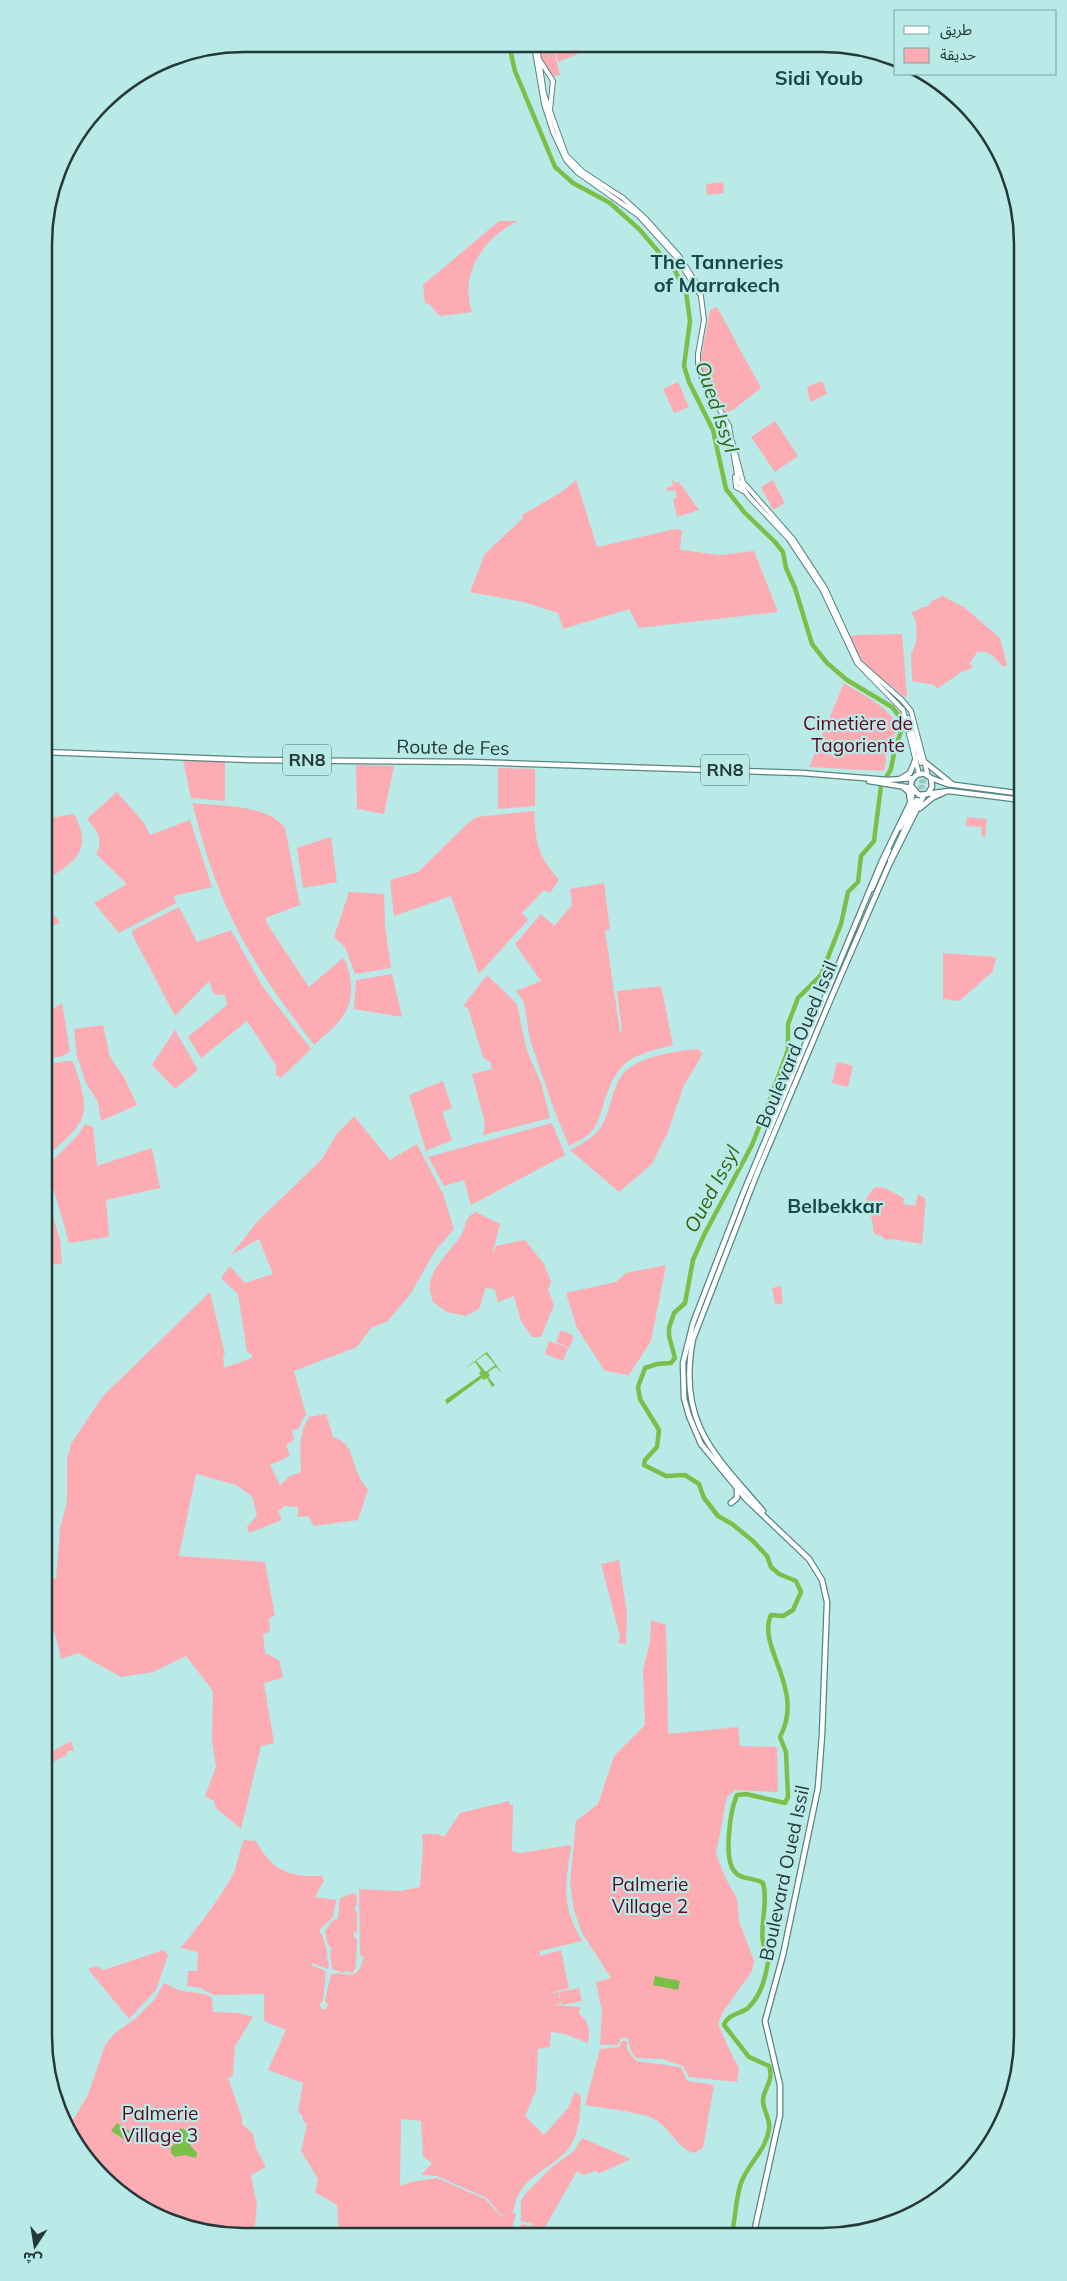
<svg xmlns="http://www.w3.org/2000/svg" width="1067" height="2281" font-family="Mulish,'Noto Sans Arabic',sans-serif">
  <rect width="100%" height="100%" fill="#b9eae8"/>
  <path fill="#fcacb2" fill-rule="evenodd" d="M539,46H553L560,75L553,76L541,57Z
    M554,46H575L578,54L558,62Z
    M723,182L724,193L707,195L706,184Z
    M499,221H518C484,237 459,273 472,312L440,316L429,304L425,303L423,285Z
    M717,307L761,388L733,410L726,412L704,377L700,363L710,310Z
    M822,381L827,394L810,402L807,387Z
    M678,382L689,407L674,413L663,389Z
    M775,421L798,456L775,472L751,437Z
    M672,479L676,483L679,482L699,510L677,517L673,499L677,497L675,490L667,491L666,488L673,486Z
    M576,480L597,547L675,529L682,530L680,550L720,555L754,551L778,612L639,628L629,609L563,629L558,613L523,602L470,592L485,554L523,518L522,515L560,493Z
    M773,480L785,503L773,510L761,487Z
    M943,596L965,608L1000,638L1007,665L1003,667C995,658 990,650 977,652L970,663L972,667L965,672L964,670L937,689L934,685L912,681L911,653C918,647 919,619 911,613L923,607H927L932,601Z
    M902,634L907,696L904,697C881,675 862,670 850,637L856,635Z
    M844,683C862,695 891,707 898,728C894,735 887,743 886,751C886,759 887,763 883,771L809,767Z
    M183,760L225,762V801L191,798Z
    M356,765L394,766L384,814L357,809Z
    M498,768L535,769V806L498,809Z
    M117,792L144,823L150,835L190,820L212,887L174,896L176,903L119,933L94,903L127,884L96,854C104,840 97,830 87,819Z
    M192,803C219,806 268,804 285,828L300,905L265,918L268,925L309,987L343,958C349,966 350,976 351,985C353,1015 334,1026 314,1045C276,996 240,945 218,886C207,859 200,831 192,803Z
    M534,811C536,845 537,854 559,880L550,893L544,890L522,913L528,920L479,974L451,896L394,916L390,880L418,872L469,822L477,817Z
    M74,814C94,851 74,863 44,881V819Z
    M967,817L987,819L985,837L981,836L982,827L966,826Z
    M331,837L337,882L303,888L297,848Z
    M604,883L610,929L605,930L620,1032L622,1031L617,991L661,986L673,1045C628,1056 617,1061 603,1106C600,1115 597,1127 589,1134C584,1139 575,1142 569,1146L555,1112L530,1040L524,1002L516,991L541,981L515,944L541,914L554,926L572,905L570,889Z
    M349,892L384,894L385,926L391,968L355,974L345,947L334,937Z
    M44,904L60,922L44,931Z
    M179,907L197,942L231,930L263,987L311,1049L281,1078L276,1075V1065L247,1021L201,1058L188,1037L227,1005L225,995L214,994L209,981L175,1016L132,934L133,930Z
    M943,953L996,957L993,971L963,998L958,1001L943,999Z
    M392,974L402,1017L354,1009L356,980Z
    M487,975L517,1004L526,1048L541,1083L550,1118L483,1135L485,1123L472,1074L492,1069L490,1062L483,1057L468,1008L463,1006Z
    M62,1003L70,1051L63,1056L46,1059L44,1056V1015Z
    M103,1025L110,1057L125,1079L137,1105L101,1121L98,1102L86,1083L77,1056L74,1029Z
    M175,1030L198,1070L175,1089L152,1065Z
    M697,1049L703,1054L684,1085L668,1132L652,1164L619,1192L570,1150C577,1146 586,1142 593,1136C611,1122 609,1093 622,1075C635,1057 676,1051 697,1049Z
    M66,1061H72L74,1064C93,1120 86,1121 44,1159V1065Z
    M837,1062L853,1066L848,1087L832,1083Z
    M443,1081L452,1108L442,1112L452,1140L426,1151L409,1095Z
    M354,1116L390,1160L417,1144L443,1194L454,1229L435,1251L411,1293L388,1321L371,1328L357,1347L294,1371L306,1414L298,1429L292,1430L294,1440L286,1445L290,1456L270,1465L280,1485L290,1476L301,1472L300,1444L303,1429L309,1417L326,1414L333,1437C355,1445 350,1459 359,1476C361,1481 365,1486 368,1490L358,1520L314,1526L308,1516L298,1517V1507L285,1506L278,1511L282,1520L249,1533L247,1527L257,1515L252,1496L236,1485L196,1474L179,1556L265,1562L275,1616L269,1618L270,1632L263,1634L265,1653L279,1660L283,1678L264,1683L274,1743L261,1746L241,1829L216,1808L214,1801L205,1796L216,1767L212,1741L213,1691L186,1656L153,1672L121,1677L78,1653L61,1659L54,1630L44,1631V1601L50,1581L56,1578L60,1529L67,1501V1460L71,1444L103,1396L210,1292L225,1354L223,1355L224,1368L252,1358V1355L247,1352L238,1294L221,1278L230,1266L245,1283L273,1274L259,1239L231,1255L257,1222L322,1159L336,1135Z
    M552,1123L565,1155L471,1205L464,1180L444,1186L428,1157Z
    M85,1124L93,1127L97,1166L152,1148L160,1188L106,1200L109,1237L69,1243L47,1166L78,1135Z
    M44,1186L60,1240L62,1264L44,1265Z
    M875,1187L885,1188L904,1198L903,1204L915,1206L918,1194L926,1199L922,1244L893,1239L885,1240L882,1236L874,1234C873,1225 870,1206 866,1198Z
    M476,1212L500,1224L492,1255L496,1246L525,1240L544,1264L551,1282L548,1290L554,1305L541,1337H532L521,1321L514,1296L498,1302L495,1290L486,1287L479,1309L466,1316L447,1312L433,1302C431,1296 429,1289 430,1283C434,1265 450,1251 460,1237C467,1228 463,1217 476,1212Z
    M666,1265L651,1341L629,1375L605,1371L577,1328L566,1293L616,1282L626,1273Z
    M781,1286L783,1303L775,1305L772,1288Z
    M561,1330L574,1336L569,1348L556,1342Z
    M549,1341L568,1348L563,1361L545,1354Z
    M619,1560L627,1614L626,1644L618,1643L620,1636L601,1564Z
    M651,1620L666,1625L668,1734L738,1727L740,1746L777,1747L778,1792L735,1790L727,1797L716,1854L726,1879L737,1899L739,1921L754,1961L752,1971L723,2012L718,2024L728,2047L739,2068L737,2082L689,2077L683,2066L662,2059L636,2058L630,2049L628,2038H621L618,2045H600L602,2012L596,1982L611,1978L582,1933L574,1910L570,1883L576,1821L598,1804L614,1756L645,1725L643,1669L650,1643Z
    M71,1741L74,1751H67V1755L48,1764L46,1771H44V1756Z
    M509,1801L510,1805H513L512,1851L520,1853L571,1845C566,1887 560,1902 582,1941L540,1951V1956L561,1950L569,1988L544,1995L558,1992L561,2003L555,2005L580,2007L579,2014C590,2022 590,2029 588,2043L565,2034L551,2032L550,2047L538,2049L536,2091L525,2116L544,2135L568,2108L575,2092L581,2096C580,2113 580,2133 569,2148C552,2170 518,2176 514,2210L511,2212L516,2214L510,2235L339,2234L337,2205L315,2192L318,2179L301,2151L307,2124L303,2121L302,2115L298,2112L303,2083L268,2070L286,2030L264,2021V1994L214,1995L200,1988L187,1986L188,1971H197L198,1952L181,1948C195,1930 230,1887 236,1866C239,1857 240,1849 244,1840L256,1841C272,1871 289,1877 322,1876L324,1880L315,1897L336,1900L333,1917L321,1928L319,1933L322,1934L328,1955L326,1956L329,1964L328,1969L312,1963L311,1965L326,1971L323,2001L319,2005L322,2009H326L328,2005L325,2001L331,1974C351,1971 356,1984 364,1957L360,1956L359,1889L400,1891L420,1887L423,1845L422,1834H438L444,1837L460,1813ZM401,2119L421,2121L423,2157L432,2163L421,2175L437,2176L487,2198L501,2215L503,2214L502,2217L485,2199L437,2178L411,2182L400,2186Z
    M354,1893L357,1896V1905L355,1906V1911L357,1912V1932L354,1933V1938L357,1939L356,1966L353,1973L345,1971L344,1973L332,1969L330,1951L332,1950L330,1946H328L325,1931L331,1922L338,1918L340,1898Z
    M163,1950L168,1955L156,1990L129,2019L88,1969L97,1966L104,1970Z
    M164,1983L181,1991L205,1994L212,1998L213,2012L238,2013L253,2017L235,2046L233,2076L228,2078L242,2118V2124L253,2134L256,2148L266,2167L251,2175L257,2205L254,2234L206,2233L156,2217L112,2187L77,2148L68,2128L88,2095L105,2045L115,2033L136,2018L155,1999Z
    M579,1988L582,2001L562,2005L559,1992Z
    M622,2041H627V2049L636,2061L681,2067L687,2081L714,2085L703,2148L694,2153C677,2148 670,2128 654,2119C641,2112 601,2108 585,2105L600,2049L619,2047Z
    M582,2138L631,2159L600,2173L595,2171L584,2175L577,2171L540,2236L519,2235L521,2224L532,2226L533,2224L521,2221V2201L524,2195L552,2167L574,2151Z"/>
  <path fill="#7ac048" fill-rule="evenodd" d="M487,1352L502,1373L496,1367L488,1372L490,1376L488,1377L495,1385L492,1387L487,1378L484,1380L482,1378L447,1404L445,1400L481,1375L479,1373L481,1371L475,1362L464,1369ZM486,1354L495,1365L486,1372L476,1361Z
    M655,1976L680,1981L678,1990L653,1985Z
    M117,2123L136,2135L130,2143L111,2131Z
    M181,2128L189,2132L190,2145L197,2153L196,2158L185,2155L175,2157L171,2153V2148L177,2141L178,2131Z"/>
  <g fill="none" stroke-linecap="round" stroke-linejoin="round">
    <path stroke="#7ac048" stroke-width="4.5" d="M509,45L515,71L555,167L573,183L610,203L639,229L675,271L686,292L690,321L684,366L689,382L713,430L726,489L744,512L775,542L783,552L786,568L795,588L812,644L827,663L847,680L892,707L900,717L903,726L895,748L891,769L881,786L874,841L861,856L858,882L848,892L841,924L821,975L798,998L788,1024V1050L767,1107L752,1145L704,1235L693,1260L685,1303L674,1313L669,1328V1336L675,1358L671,1363L657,1364L645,1368L638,1387L640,1399L659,1430L657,1447L645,1460L644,1465L666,1476L685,1475L699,1484L704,1498L718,1516L732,1524L753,1541L767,1556L771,1567L779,1574L796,1581L801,1592L793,1610L783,1616L771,1615C756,1647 806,1688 780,1737L786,1752L788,1797L785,1803L746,1794L737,1795C730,1811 723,1859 735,1872C741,1880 754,1877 763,1883C770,1907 754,1937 769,1958C765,1977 763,1993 748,2008C741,2014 727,2014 724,2025L749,2057L769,2066C774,2081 765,2086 763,2099C762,2110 771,2118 769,2129C766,2151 748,2163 741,2183C735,2200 736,2219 731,2237"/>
    <path stroke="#9bc7c5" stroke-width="4" stroke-dasharray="4 2" stroke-linecap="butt" d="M918,795L922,778L921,763
      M918,800L924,783V766"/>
    <g stroke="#578584" stroke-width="6">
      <path id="secondary" d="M534,46L544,104L553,132L566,160L577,172L638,215L677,258L699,293
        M537,46L544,94L566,155L583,172L623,198L646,219L679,256L700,289L704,320L698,354V365L702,378L729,426L738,481L749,497L788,538L822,589L857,663L903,710L919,774
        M539,59L553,81L550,110
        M732,441L743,482L793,539L825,588L859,662L902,700L911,711L928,776
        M735,477L736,487L743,491
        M908,718L921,763
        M900,828L916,800
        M890,860L918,800
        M872,889L889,850"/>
    </g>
    <g stroke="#578584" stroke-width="7">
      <path id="primary" d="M44,752L251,760L469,762L802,773L888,780L913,778
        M926,763L952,784
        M931,778L947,784L1023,794
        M900,779L910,773L916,758
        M869,781L912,788
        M902,786L909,792L910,800
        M928,793L932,787L931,778L925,774C916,773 911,778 911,786L919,795L949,791L1023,800
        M920,808L932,798L945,792
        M731,1503L737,1498V1490
        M763,1511C713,1453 677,1422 693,1339L756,1176L832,996L888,867L924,795
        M753,2237L780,2115V2085L765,2021L783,1955L818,1788L822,1735L827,1602L822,1580L809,1559L746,1499L701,1444L689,1416L684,1398L683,1363L693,1323L742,1196L881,863L911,801L913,790"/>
    </g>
    <use href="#secondary" stroke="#fff" stroke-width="4"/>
    <use href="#primary" stroke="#fff" stroke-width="4.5"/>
  </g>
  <g text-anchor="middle" stroke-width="4.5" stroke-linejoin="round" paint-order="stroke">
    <g fill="#b9eae8" stroke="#516e6d" stroke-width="1">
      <rect x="283" y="744.5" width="48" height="31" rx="4"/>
      <rect x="701" y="754.5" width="48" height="31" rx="4"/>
    </g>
    <g font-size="18" font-weight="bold" fill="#253938">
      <text x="307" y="766">RN8</text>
      <text x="725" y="776">RN8</text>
    </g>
    <g font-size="19" fill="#61081f" stroke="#b9eae8">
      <text x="858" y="730">Cimetière de<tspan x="858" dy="22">Tagoriente</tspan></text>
      <text x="650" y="1891">Palmerie<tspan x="650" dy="22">Village 2</tspan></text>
      <text x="160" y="2120">Palmerie<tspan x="160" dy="22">Village 3</tspan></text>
    </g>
    <g font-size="19" fill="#253938" stroke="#b9eae8">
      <text transform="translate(453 747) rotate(1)" y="7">Route de Fes</text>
      <text transform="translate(796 1044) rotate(-67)" y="7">Boulevard Oued Issil</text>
      <text transform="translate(784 1873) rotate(-78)" y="7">Boulevard Oued Issil</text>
    </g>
    <g font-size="20" font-weight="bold" fill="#1a4949" stroke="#b9eae8">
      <text x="819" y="85">Sidi Youb</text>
      <text x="717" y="269">The Tanneries<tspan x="717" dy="23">of Marrakech</tspan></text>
      <text x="835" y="1213">Belbekkar</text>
    </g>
    <g font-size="20" font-style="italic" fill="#366210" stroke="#b9eae8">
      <text transform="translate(717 407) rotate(71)" y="7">Oued Issyl</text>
      <text transform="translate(712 1189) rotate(-62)" y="7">Oued Issyl</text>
    </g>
  </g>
  <path d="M0 0H1067V2281H0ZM244 52H822A192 192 0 0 1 1014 244V2036A192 192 0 0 1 822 2228H244A192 192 0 0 1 52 2036V244A192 192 0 0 1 244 52Z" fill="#b9eae8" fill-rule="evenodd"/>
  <path fill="none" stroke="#253938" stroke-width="2.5" d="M244 52H822A192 192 0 0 1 1014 244V2036A192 192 0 0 1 822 2228H244A192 192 0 0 1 52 2036V244A192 192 0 0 1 244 52Z"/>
  <rect x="894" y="10" width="162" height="65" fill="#b9eae8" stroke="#7ea3a2"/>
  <rect x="904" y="26" width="25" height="8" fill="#ffffff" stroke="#7ea3a2"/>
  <text x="940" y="35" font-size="15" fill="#253938">طريق</text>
  <rect x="904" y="48" width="25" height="15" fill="#fcacb2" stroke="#7ea3a2"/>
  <text x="940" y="60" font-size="15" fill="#253938">حديقة</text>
  <g transform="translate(35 2246) rotate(192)" stroke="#b9eae8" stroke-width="4" paint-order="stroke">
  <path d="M0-4L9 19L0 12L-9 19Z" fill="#253938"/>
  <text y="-8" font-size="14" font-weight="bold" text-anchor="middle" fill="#253938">ش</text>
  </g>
</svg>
